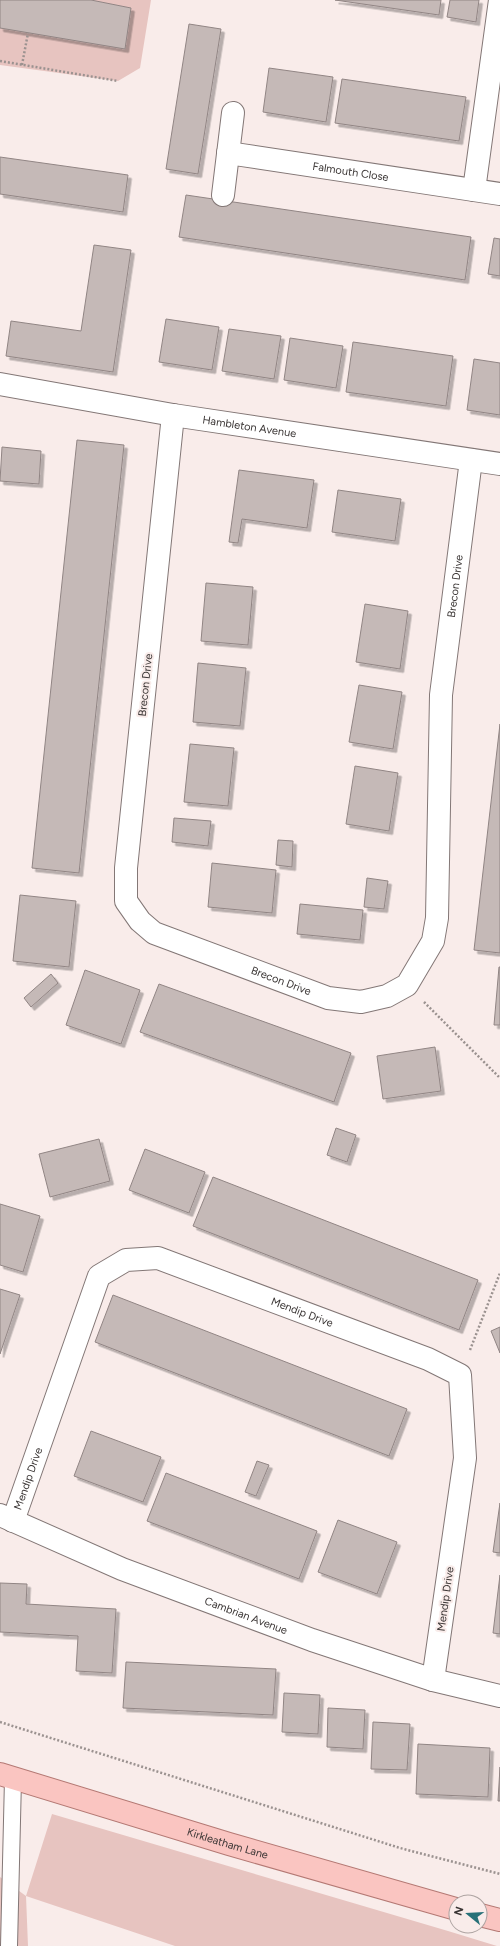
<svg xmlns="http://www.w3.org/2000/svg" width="500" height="1946" font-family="Figtree,sans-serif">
  <defs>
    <filter id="shadow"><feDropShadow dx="3.5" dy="3.5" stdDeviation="0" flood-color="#0004"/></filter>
  </defs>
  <rect width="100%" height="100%" fill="#f9ecea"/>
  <path fill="#e7c4c0" d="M0,0H151L140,68L118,81L0,65Z
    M52,1814L448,1931L497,1946H175L26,1896L28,1946H0V1877L26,1896Z"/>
  <path fill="#c5b9b7" stroke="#918584" filter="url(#shadow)" d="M0,0H91L131,8L125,49L0,28Z
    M335,0H441L439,15Z
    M450,0H479L476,22L447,17Z
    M189,24L221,29L198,174L166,169Z
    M269,68L333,77L326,122L263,112Z
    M342,79L466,97L459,141L335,123Z
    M0,157L128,175L123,212L0,194Z
    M186,195L471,237L465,280L179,237Z
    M494,238L500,239V276L488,274Z
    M94,245L131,250L113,372L6,356L11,321L81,331Z
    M166,319L219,327L212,370L159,362Z
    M229,329L281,336L274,379L222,371Z
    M290,338L343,346L336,388L284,380Z
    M353,342L453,356L446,406L346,392Z
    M474,359L500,363V415L467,410Z
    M77,440L124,445L79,873L32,868Z
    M2,447L41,451L39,484L0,481Z
    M239,470L314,480L307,528L242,519L238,543L229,542Z
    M338,490L401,499L395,541L332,532Z
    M206,583L253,587L248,645L201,641Z
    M365,604L408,611L400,669L356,662Z
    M198,663L246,668L240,726L193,722Z
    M359,685L402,692L393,749L349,742Z
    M500,724V953L474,950Z
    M190,744L234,748L228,806L184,802Z
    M355,766L398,773L389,831L346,824Z
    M174,818L211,821L208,846L172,842Z
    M278,840L293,841L292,867L276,865Z
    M212,863L276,870L272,913L208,907Z
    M367,878L388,881L384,909L364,907Z
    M20,895L76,901L69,967L13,961Z
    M300,904L363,910L360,940L297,934Z
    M499,967H500V1025H494Z
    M85,970L140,990L121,1044L66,1025Z
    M51,974L58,983L31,1007L24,998Z
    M159,984L351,1053L334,1102L140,1032Z
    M435,1047L441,1091L383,1099L377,1056Z
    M336,1128L356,1135L347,1162L327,1155Z
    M99,1139L110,1181L50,1197L39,1154Z
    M145,1149L205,1172L189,1213L129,1190Z
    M213,1177L478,1280L459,1330L193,1226Z
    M0,1204L40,1216L23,1272L0,1265Z
    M0,1289L20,1295L0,1354Z
    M113,1295L407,1409L389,1456L95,1342Z
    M500,1327V1353L491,1331Z
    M91,1431L161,1457L143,1502L74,1476Z
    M257,1461L269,1465L256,1496L245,1492Z
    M166,1473L317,1531L299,1579L147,1521Z
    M500,1503V1553L493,1552Z
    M338,1520L397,1542L377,1594L318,1572Z
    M500,1575V1634L493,1633Z
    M0,1583L27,1584L26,1604L116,1609L112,1673L76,1671L78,1636L0,1632Z
    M126,1662L276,1669L273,1715L123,1708Z
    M284,1693L320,1695L318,1734L282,1732Z
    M328,1708L365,1710L363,1749L327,1747Z
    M373,1722L410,1724L407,1770L371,1769Z
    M418,1744L490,1748L488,1797L416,1794Z
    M500,1767V1801H498Z"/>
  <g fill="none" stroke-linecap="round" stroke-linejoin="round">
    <g stroke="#837776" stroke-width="18">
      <path id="lane" d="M9,1946L13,1779"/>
    </g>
    <g stroke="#837776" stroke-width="24">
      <g id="street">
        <path id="s1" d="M228,153L500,194"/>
        <path d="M474,190L500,0"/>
        <path d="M223,195L233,113"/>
        <path id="s2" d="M0,384L173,415L500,464"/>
        <path id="s3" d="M173,415L126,868V901L140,921L154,933L328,998L361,1002L387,996L407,985L433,941L437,918L441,695L471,460"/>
        <path id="s4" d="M0,1515L122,1569L312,1640L433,1680L500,1696"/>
        <path id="s5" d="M13,1521L99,1276L126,1260L158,1258L428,1359L460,1375L465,1458L433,1680"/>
      </g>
    </g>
    <g stroke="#b47974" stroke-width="24">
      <g id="primary">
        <path id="s6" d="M0,1774L229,1844L456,1909"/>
        <path d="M480,1915L500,1920"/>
      </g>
    </g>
    <path stroke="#9b9290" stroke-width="2.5" stroke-dasharray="2 2" stroke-linecap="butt" d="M0,61L118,81
      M22,65L28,33
      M424,1002L500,1078
      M470,1350L500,1273
      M0,1722L400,1848L500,1874"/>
    <use href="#lane" stroke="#fff" stroke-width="16"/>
    <use href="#street" stroke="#fff" stroke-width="22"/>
    <use href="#primary" stroke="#fac5c1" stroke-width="22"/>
  </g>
  <g text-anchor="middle" stroke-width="4" stroke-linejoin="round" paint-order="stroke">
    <g font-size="11" fill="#3a3534" stroke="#f9ecea">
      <text dy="4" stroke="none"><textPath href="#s1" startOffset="124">Falmouth Close</textPath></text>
      <text dy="4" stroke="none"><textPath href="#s2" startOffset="253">Hambleton Avenue</textPath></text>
      <text dy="4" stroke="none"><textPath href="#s3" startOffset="1207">Brecon Drive</textPath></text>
      <text transform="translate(145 685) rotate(-84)" y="4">Brecon Drive</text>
      <text dy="4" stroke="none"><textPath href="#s3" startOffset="667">Brecon Drive</textPath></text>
      <text dy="4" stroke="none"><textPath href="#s5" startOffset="477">Mendip Drive</textPath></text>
      <text dy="4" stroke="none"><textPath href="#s5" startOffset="45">Mendip Drive</textPath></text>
      <text transform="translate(445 1599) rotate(-82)" y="4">Mendip Drive</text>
      <text dy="4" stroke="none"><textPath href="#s4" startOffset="266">Cambrian Avenue</textPath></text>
      <text dy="4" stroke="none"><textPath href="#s6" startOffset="238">Kirkleatham Lane</textPath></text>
    </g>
  </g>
  <g transform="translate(468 1914) rotate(288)"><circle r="19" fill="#f9ecea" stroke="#ada3a1"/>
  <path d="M0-3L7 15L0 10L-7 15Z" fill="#277178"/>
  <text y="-6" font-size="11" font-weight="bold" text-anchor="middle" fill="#3a3534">N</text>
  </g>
</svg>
